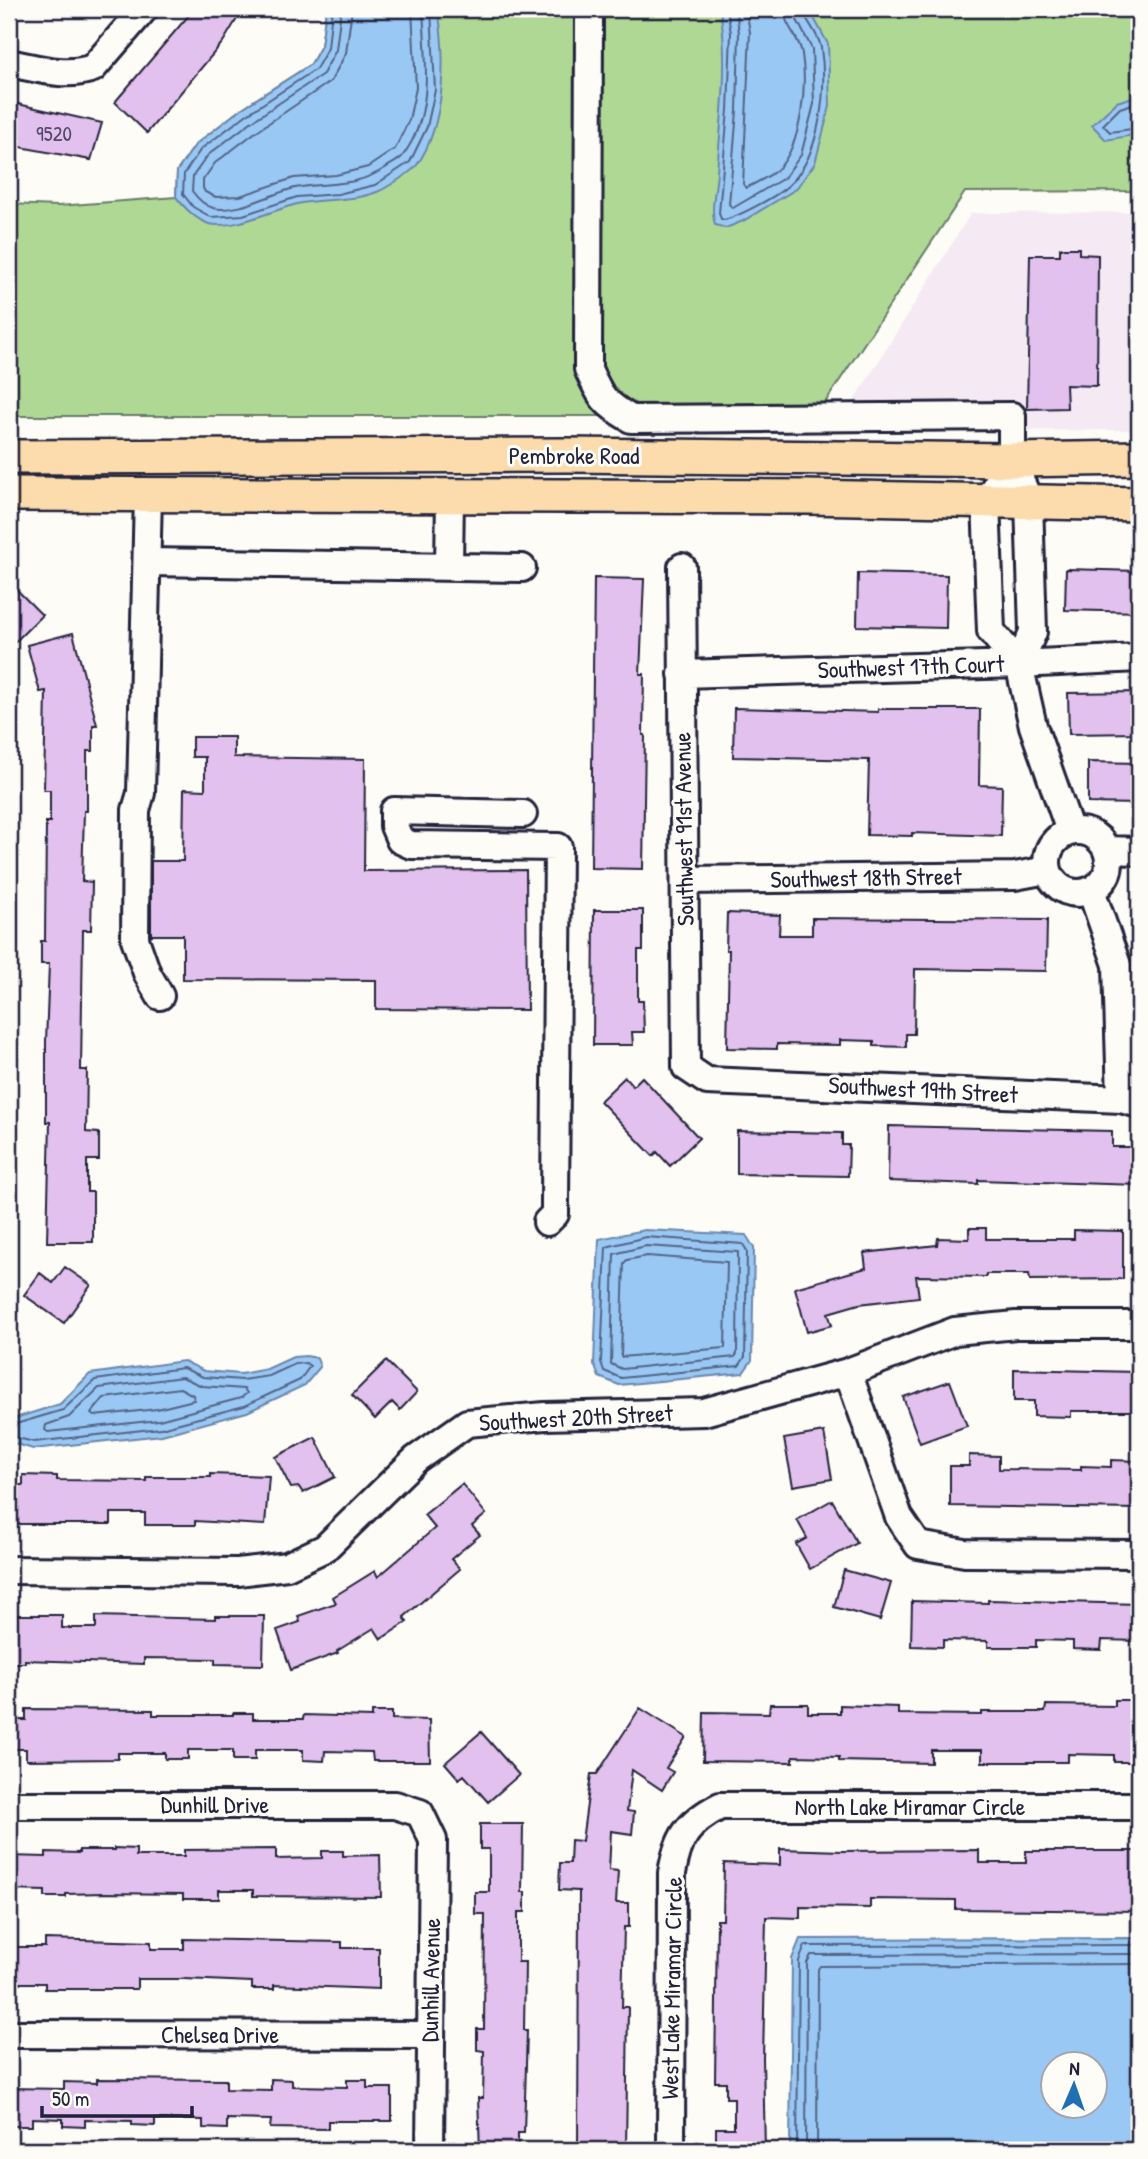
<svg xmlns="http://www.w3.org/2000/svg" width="1148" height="2159" font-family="'Patrick Hand',sans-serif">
  <rect width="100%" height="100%" fill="#fdfcf7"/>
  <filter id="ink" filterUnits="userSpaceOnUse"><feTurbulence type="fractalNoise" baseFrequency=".0143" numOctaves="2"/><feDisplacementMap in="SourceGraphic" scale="14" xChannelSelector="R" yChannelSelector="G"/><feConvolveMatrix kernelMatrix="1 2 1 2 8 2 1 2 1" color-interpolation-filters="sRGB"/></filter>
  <g filter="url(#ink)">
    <path fill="#f5eaf4" d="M1139,212V430L835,431L971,213Z"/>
    <path fill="#afd895" stroke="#687d68" stroke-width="2" d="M326,9H1139V191L965,192L816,416H9V204L58,206L176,197L177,171L196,144L241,109L311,64L321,46Z"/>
    <path fill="#9ac8f4" stroke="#6a86aa" stroke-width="2" fill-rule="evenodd" d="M326,9H438C446,57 446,123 417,165C412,172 385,189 377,192C351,202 323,198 297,204C273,210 233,230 209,224C195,219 185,208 176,197L177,171L196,144L241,109L311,64L321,46Z
      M720,9H809L828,44L830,106L815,163L796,189L743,221L726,228L715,225C710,208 716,190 717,172C721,118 729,62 720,9Z
      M1139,95V134L1106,140L1092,125L1117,102Z
      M645,1230L746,1235L754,1248L752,1360L743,1373L619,1385L599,1377L594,1364L599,1239Z
      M306,1356L317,1358L320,1367L305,1385L247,1412L162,1435L33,1449L9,1442V1420L60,1404L90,1374L184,1361L204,1371L241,1374L267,1369L293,1357Z
      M1139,1938V2150H790L792,1959L800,1939ZM1096,2064V2106H1054V2064Z"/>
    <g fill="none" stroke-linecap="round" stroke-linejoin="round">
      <path stroke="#526485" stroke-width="2" d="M332,9L328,48L316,69L246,115L201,149L184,174L183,194L193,207L211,217L243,215L297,197L338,194L375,185L410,162L427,127L435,90L431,9
        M341,9L336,50L323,74L251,122L208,155L193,176L192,191C197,198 204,205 213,208C237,214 272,193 295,188C331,181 353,189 387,167C393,163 401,160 404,154C435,111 425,57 423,9
        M352,9L346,53L331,81L257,131L215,163L203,180V188L205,192L216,197L240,196L294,178L336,175L368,167L395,149L409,120L416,88L412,9
        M727,9L731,33L728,110L719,213L721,219L725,220C741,215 780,195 791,183C821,153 827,88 821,48C820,37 809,24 804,14L803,9
        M736,9L739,33L737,111L729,204L733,208L784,178L801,155L814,104L812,49L796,18L794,9
        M746,9L750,32L743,184L746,188C756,183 771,176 779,168C802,143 807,86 802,54C800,37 784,26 784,9
        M1139,102L1120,108L1103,125L1110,132L1139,128
        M646,1237L743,1244L747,1251L745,1357L739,1366L621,1378L604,1371L601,1362L606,1247Z
        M646,1246L738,1252L737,1354L735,1357L622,1369L611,1364L614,1254Z
        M647,1256L727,1262L725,1348L621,1357L624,1263L627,1260Z
        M182,1377L202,1386L244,1389L247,1393L241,1398L159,1420L48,1432L45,1430L46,1425L69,1417L99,1388Z
        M180,1388L193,1395L194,1400L157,1409L94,1416L91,1414L104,1398Z
        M9,1426L63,1410L95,1380L183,1368L203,1377L242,1380L269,1376L295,1364L306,1363L310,1366L300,1380L244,1406L161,1428L34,1442L9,1436
        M797,2150L799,1961L805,1946L1139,1945
        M806,2150L807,1963L811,1955L1139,1954
        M817,2150L818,1969L820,1966L1139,1964"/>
    </g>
    <path fill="#e3c1ee" stroke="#22223b" stroke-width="2" d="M194,9H243L223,42L147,133L115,102Z
      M9,102L102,123L91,160L9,145Z
      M1060,248H1079V254L1098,255L1097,386L1066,385L1067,408L1027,409L1030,255H1060Z
      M1066,569L1139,571V612L1065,610Z
      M858,573L947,575L946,628L857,626Z
      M594,578L644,579L640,674H644L643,735H645L643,869L591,868Z
      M9,582L42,615L9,648Z
      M73,633L97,725H93V751H87V811H84L82,881L92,882L91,930H83L81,1070H87L86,1132L99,1133V1160H87V1192H93V1242H47L50,1122H46V1042L49,964H41V941H45L46,822H50V790H44L46,691L40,692L27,645Z
      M1139,692V733L1069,734L1068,693Z
      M734,708L878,712V709H980L979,785L1002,786L1001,836L912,833V836L867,835L869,760L733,757Z
      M192,737H234V757L365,759L364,871L526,870L527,1010L376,1009V980L183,979V935H151V861H183L184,789L205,790V757H192Z
      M1088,762L1139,763V804L1088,803Z
      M594,910H643V950H638V1001H643L644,1032H632L633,1045H593Z
      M727,913L780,915L779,935H812V918L1047,920L1046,971L915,969L914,1034H906V1047L874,1046V1041L840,1040V1045L777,1044V1049L727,1048L729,950H726Z
      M625,1077L633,1086L642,1077L699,1138L670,1166L657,1152L653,1156L600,1101Z
      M889,1126L1112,1131V1147H1139V1185L978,1180V1184L888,1181Z
      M737,1131L842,1133V1145H849L848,1176L737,1174Z
      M969,1228H986V1239H1074V1230L1123,1231V1279L1030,1280L1029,1274H986V1277L916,1276L919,1297L859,1304L828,1313L832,1325L807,1332L795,1288L866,1268L864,1253L937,1245L938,1238L969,1239Z
      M65,1267L91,1285L64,1323L24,1295L40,1273L53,1283Z
      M386,1361L417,1392L400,1410L392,1402L375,1419L352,1395Z
      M1014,1369L1135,1372L1134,1411H1071V1417L1034,1416V1401H1014Z
      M950,1381L967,1426L920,1443L903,1397Z
      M824,1432L832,1479L793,1486L784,1439Z
      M315,1437L335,1477L303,1493L299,1487L291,1488L275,1457Z
      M969,1455L999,1456V1469L1081,1470V1466L1111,1467V1460L1139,1461L1138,1509L950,1506V1466H969Z
      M210,1474L269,1476L265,1525L195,1521V1525H145V1513H111V1524H9V1485H23V1475L57,1476V1480L146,1481V1477H210Z
      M462,1484L486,1514L472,1526L480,1535L451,1559L460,1569L404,1617L407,1622L381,1639L374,1628L337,1651L338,1653L291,1670L277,1630L300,1622L298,1616L336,1603L333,1597L375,1571L378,1577L435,1528L424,1515Z
      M832,1500L857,1543L810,1569L796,1544L807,1538L797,1520Z
      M844,1570L891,1583L880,1620L834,1607Z
      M988,1600L1139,1604V1641L1102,1640L1101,1650L1073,1649V1641L1036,1640V1647H988V1641L943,1640V1647L911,1646L912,1601L988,1603Z
      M9,1615H62V1628H96V1616L215,1619V1616H264L263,1665L215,1664V1659L144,1658V1664L25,1660V1663H9Z
      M1115,1700H1139V1762H1114V1755L1068,1754V1762H982V1750H931V1763L839,1761V1757L793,1756V1762L703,1761L704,1712L769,1713L770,1704H808V1713H840V1705L898,1707V1714L982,1715V1712H1045L1046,1705L1115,1706Z
      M640,1708L686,1737L666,1768L673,1772L662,1790L632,1770L627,1811L634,1812L632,1834L611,1831L609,1870L618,1871L616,1903H629V1927H624L622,2007H628L626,2150H578L579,1891L559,1890L560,1863H570L571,1840L582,1841L591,1774H597Z
      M26,1709L153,1710V1715H233V1713H253V1719H303L304,1715L372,1717V1712H392V1719L429,1720L430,1761H373L372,1752L325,1751L324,1761L303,1760V1750H255V1760H233V1750H188V1759H165V1753H118V1759L26,1760V1749H9V1720H26Z
      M481,1732L519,1775L488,1802L464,1775L459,1779L445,1763Z
      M480,1824H523L522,1892H525V1912H518V1962H525L524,2030H527L524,2133H518V2150H480L478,2098H483L484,2051L477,2050V2029H484L485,1914H475V1892H489V1849H480Z
      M114,1848L136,1849V1856H184V1850L276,1849V1859L322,1858V1851H343V1856L380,1855L381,1897L253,1896V1890H219V1899H183V1894L103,1893L66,1894V1897H45V1891L9,1890V1856L46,1857V1852L79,1853V1850H114Z
      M780,1849L842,1851L979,1850V1863H1026V1851H1139V1911L956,1909V1900L870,1899V1908L800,1907V1918L766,1917L763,2059L765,2150H716V2128H734V2098H726V2082H715L717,1920H723L724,1863L780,1865Z
      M45,1939L151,1942V1949H184V1939L342,1942V1948H379V1989L274,1985V1989H252V1982L184,1979H137V1989H45V1983H9V1947H45Z
      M97,2079L226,2080V2089L271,2090V2079L292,2080V2086L347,2087V2080H367V2088H392V2121H328V2129L270,2128L271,2120L227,2119V2129L203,2128V2120L155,2119V2126L132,2125V2121L85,2120V2127L63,2126V2119L32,2118V2126H9V2088L64,2089V2082L97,2083Z"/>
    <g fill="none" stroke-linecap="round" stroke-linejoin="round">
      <g stroke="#22223b" stroke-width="32">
        <path id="minor" d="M589,9L588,369C601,398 604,403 631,419L1012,416V460L1029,501L1033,632L1019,664
          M9,63C36,68 66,78 93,68L144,9
          M1012,460L986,501L991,631L1019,664L1033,726L1070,831
          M148,494L141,793L136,810L135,939L147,973L160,996
          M147,562L522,568
          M449,567L450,495
          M682,567L686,1067L707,1081L1121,1099L1139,1104
          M682,674L1019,664L1139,658
          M523,814L394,811V826L400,840L411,845L558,847L555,1201V1214L547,1222
          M1047 862a31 31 0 1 1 62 0a31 31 0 1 1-62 0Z
          M1107,850L1139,851
          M685,880L1015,876L1047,870
          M1091,890L1117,965L1121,1099
          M848,1372L899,1517L918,1545L965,1553L1139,1554
          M9,1570L238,1572L287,1566L325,1548L416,1459L467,1423L545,1416L704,1412L848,1372L955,1331L1016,1325H1139
          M9,1805H395L420,1813L433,1840L430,2150
          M9,2034L431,2035
          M671,2150L672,1873C678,1838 687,1823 720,1806H1139"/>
      </g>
      <g stroke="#22223b" stroke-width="38">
        <path id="major" d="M9,457L568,455L1012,460L1139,458
          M9,494L807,497L1139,504"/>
      </g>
      <use href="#minor" stroke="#fdfcf7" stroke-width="26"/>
      <use href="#major" stroke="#fcdcac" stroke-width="33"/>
    </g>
  </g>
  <g text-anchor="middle" stroke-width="6" stroke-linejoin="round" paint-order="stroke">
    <g font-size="21" fill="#524a68">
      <text x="54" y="141">9520</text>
    </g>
    <g font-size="24" fill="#22223b" stroke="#fdfcf7">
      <text x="574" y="464">Pembroke Road</text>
      <text transform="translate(911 667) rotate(-2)" y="8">Southwest 17th Court</text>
      <text transform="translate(684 829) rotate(-91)" y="8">Southwest 91st Avenue</text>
      <text transform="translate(866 878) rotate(-1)" y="8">Southwest 18th Street</text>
      <text transform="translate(923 1090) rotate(3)" y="8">Southwest 19th Street</text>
      <text transform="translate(576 1418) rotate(-3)" y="8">Southwest 20th Street</text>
      <text x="215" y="1813">Dunhill Drive</text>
      <text x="910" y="1815">North Lake Miramar Circle</text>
      <text transform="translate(431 1980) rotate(-89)" y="8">Dunhill Avenue</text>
      <text transform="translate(672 1988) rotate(-89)" y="8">West Lake Miramar Circle</text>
      <text x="220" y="2043">Chelsea Drive</text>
    </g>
  </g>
  <rect width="1148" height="2159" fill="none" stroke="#fdfcf7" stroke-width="35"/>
  <rect x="18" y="18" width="1113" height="2124" fill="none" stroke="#22223b" stroke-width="2.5" filter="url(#ink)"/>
  <g transform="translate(1074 2085) rotate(2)"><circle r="33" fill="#fdfcf7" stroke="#a5a5ac" stroke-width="2"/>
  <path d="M0-5L12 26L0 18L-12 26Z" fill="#1f6fb2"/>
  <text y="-10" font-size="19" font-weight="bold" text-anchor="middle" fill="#22223b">N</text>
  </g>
  <path d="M42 2106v10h150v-10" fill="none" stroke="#22223b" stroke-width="3.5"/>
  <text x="52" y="2106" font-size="21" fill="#22223b" stroke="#fdfcf7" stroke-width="5" paint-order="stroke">50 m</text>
</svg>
